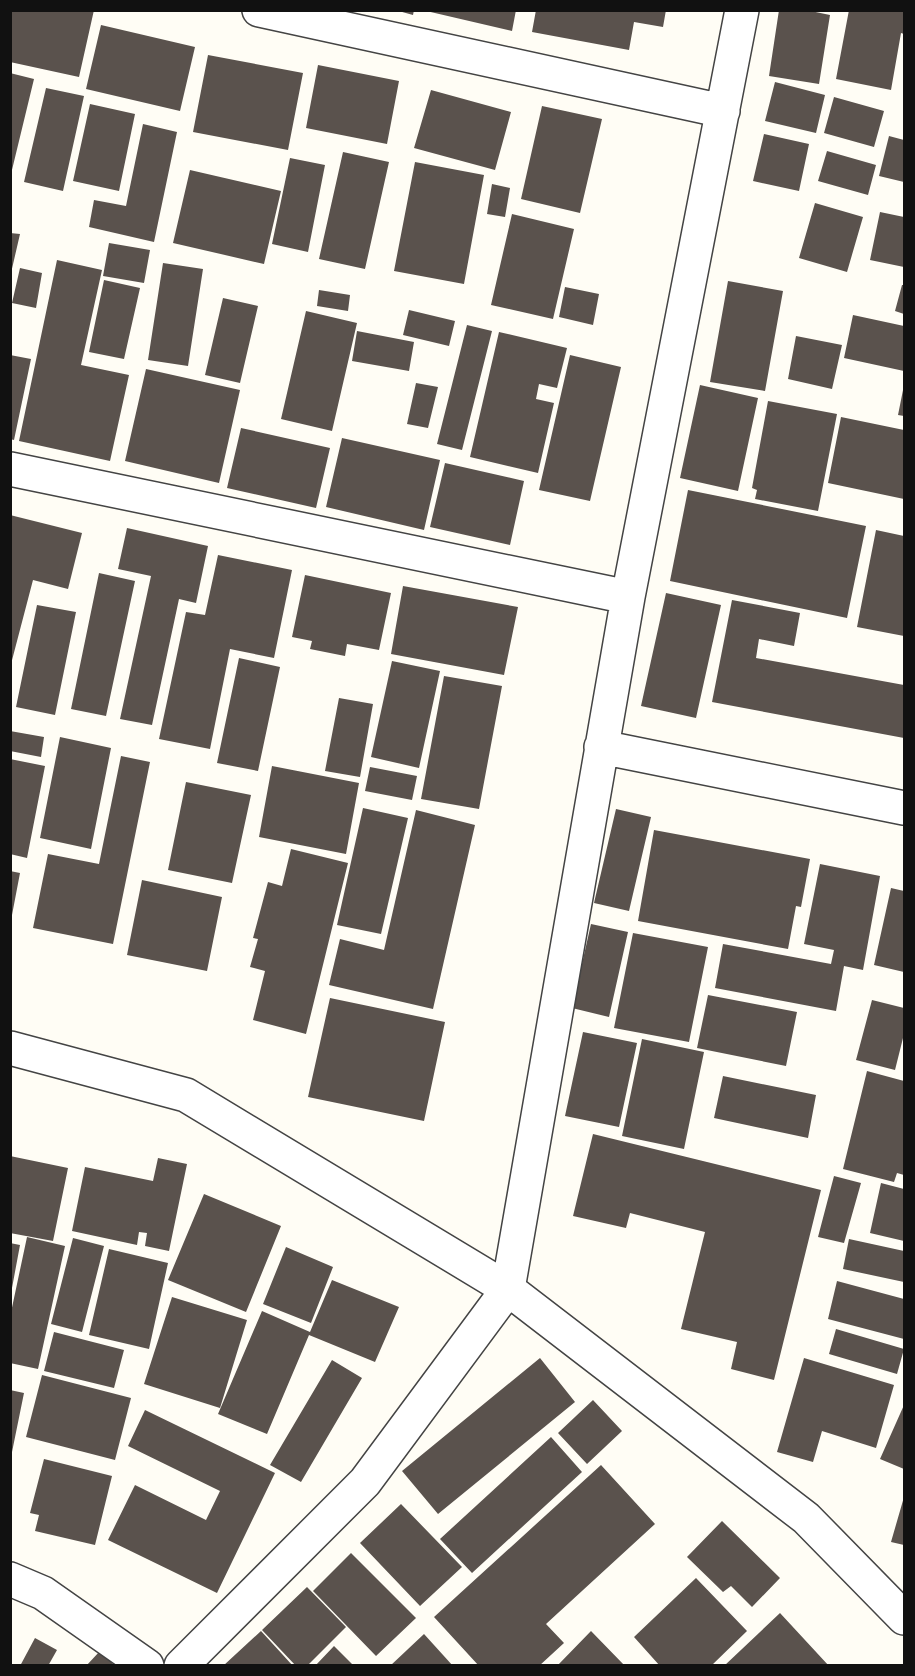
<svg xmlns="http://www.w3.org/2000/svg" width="915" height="1676" font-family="'Times New Roman',serif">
  <rect width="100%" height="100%" fill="#fffdf5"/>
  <path fill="#5a524d" d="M10,10H94L79,77L10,62Z
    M395,10H414L413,15Z
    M422,10H516L512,31Z
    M536,10H666L663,27L634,22L629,50L532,32Z
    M779,10H806L830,15L819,84L769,76Z
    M849,10H904V34L901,33L891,90L836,79Z
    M101,25L195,47L180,111L86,89Z
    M208,55L303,73L288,150L193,132Z
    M318,65L399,81L387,144L306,128Z
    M10,73L34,79L11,174H10Z
    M775,82L825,95L816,133L765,121Z
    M46,88L84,96L63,191L24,182Z
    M431,90L511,112L495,170L414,148Z
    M834,97L884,111L874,147L824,133Z
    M90,104L135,114L119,191L73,181Z
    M542,106L602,119L580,213L521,199Z
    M143,124L177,132L154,242L89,227L94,200L126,206Z
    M764,134L809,144L799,191L753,181Z
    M889,136L904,140V182L879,176Z
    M827,151L876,165L868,195L818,181Z
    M343,152L389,162L365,269L319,259Z
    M290,158L325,165L308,252L272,244Z
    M415,162L484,175L464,284L394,271Z
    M190,170L281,191L264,264L173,243Z
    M492,184L510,188L505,217L487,214Z
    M815,203L863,217L847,272L799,258Z
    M880,212L904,217V267L870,260Z
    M512,214L574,229L553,319L491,305Z
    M10,233L20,234L11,273L10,272Z
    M109,243L150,250L144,283L103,276Z
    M57,260L102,270L81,365L129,375L110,461L19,441Z
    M163,263L203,269L188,366L148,360Z
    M20,268L42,273L36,308L12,303Z
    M104,280L140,288L124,359L89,352Z
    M728,281L783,291L765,391L710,382Z
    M902,285H904V314L895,311Z
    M565,287L599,294L593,325L559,317Z
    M319,290L350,295L348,311L317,306Z
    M223,298L258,306L240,383L205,375Z
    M409,310L455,321L449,346L403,335Z
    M306,311L357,323L332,431L281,419Z
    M853,315L904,326V371L844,358Z
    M467,325L492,331L462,450L437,444Z
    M357,331L414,342L409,371L352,361Z
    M499,332L567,348L557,388L539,384L536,399L554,403L538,473L470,457Z
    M796,336L842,345L832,389L788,379Z
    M10,355L31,359L14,440L10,439Z
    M570,355L621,367L590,501L539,490Z
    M146,369L240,390L219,483L125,461Z
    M416,383L438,387L428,428L407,424Z
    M700,385L758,398L738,491L680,478Z
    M903,390H904V416L898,415Z
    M768,401L837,414L818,511L755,499L757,490L752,488Z
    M841,417L904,430V499L828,483Z
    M241,428L330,448L316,508L227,488Z
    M342,438L440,460L424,530L326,507Z
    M445,463L524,481L510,545L430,527Z
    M688,490L866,526L847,618L670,581Z
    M10,515L82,533L68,589L33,580L11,664Z
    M127,528L208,546L196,603L179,599L152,725L120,719L151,576L118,569Z
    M876,530L904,536V636L857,627Z
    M218,555L292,570L274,658L230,649L210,749L159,739L186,612L205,615Z
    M99,573L135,581L106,716L71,709Z
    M305,575L391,593L379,650L347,644L345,656L310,649L312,641L292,637Z
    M403,586L518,607L504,675L391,654Z
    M666,593L721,605L696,718L641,706Z
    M732,600L800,613L794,646L759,639L756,658L904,685V738L712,702Z
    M37,605L76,612L55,715L16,707Z
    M239,658L280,667L258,771L217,763Z
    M392,661L440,671L419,768L371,757Z
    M444,676L502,686L479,809L421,799Z
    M339,698L373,704L360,777L325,771Z
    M10,731L44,737L41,757L10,751Z
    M60,737L111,748L91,849L40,838Z
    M121,756L150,762L113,944L33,928L48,854L99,864Z
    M10,759L45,766L27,858L10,854Z
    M272,766L359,783L346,854L259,837Z
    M370,767L417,776L412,800L365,791Z
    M186,782L251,795L232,883L168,870Z
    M363,808L408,818L381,934L337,925Z
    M616,809L651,817L629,911L594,903Z
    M416,810L475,825L433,1009L329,985L340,939L384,950Z
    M654,830L810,859L801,907L796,906L788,949L638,921Z
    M291,849L348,863L306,1034L253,1020L265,971L250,967L258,939L253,938L268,882L282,886Z
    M820,864L880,876L863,970L844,966L836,1011L715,988L723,944L831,964L834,950L804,944Z
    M10,871L20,873L12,915H10Z
    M142,880L222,897L207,971L127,955Z
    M891,888L904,891V972L874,965Z
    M591,924L628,932L609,1017L572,1008Z
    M633,933L708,947L689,1042L614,1028Z
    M708,995L797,1012L786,1066L697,1048Z
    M330,998L445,1022L424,1121L308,1097Z
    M872,1000L904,1008V1034L895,1070L856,1060Z
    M583,1032L637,1043L619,1127L565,1116Z
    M642,1039L704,1052L684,1149L622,1136Z
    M867,1071L904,1081V1175L897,1173L894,1182L843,1169Z
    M723,1076L816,1095L808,1138L714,1118Z
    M593,1134L821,1190L774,1380L731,1369L737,1342L681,1329L705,1232L630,1213L626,1228L573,1216Z
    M10,1156L68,1168L53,1241L10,1233Z
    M158,1158L187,1164L169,1251L145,1246L147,1233L139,1232L137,1245L72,1231L85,1167L153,1181Z
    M834,1176L861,1183L844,1243L818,1237Z
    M881,1183L904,1189V1241L870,1233Z
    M204,1194L281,1226L246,1312L168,1280Z
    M27,1237L65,1246L38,1369L10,1363V1317Z
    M73,1238L104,1246L82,1332L51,1324Z
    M849,1239L904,1251V1282L843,1269Z
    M10,1243L20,1245L12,1288H10Z
    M286,1247L333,1267L311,1323L263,1304Z
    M109,1249L168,1263L149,1349L89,1335Z
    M332,1280L399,1307L375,1362L309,1335L267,1434L218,1414L262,1311L310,1332Z
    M837,1281L904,1299V1339L828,1319Z
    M172,1297L247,1320L220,1408L144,1384Z
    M836,1329L904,1349L897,1374L829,1354Z
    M54,1332L124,1350L114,1388L44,1371Z
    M540,1358L575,1402L438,1514L402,1471Z
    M804,1358L894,1385L876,1448L822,1431L813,1462L777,1452Z
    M332,1360L362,1378L301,1482L270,1465Z
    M42,1375L131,1398L115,1460L26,1437Z
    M10,1390L24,1393L12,1452H10Z
    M593,1400L622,1431L587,1464L558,1433Z
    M904,1405V1469L880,1459Z
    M145,1410L275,1473L217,1593L108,1540L135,1485L206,1520L220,1491L128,1446Z
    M551,1437L582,1472L472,1573L440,1539Z
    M44,1459L112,1476L95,1545L35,1531L39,1515L30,1513Z
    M601,1465L655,1524L546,1624L564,1643L539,1666H479L434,1617Z
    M904,1497V1545L891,1542Z
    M401,1504L462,1567L420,1606L360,1543Z
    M722,1521L780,1578L752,1607L731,1586L723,1592L687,1557Z
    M351,1553L416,1618L376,1656L313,1591Z
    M696,1578L747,1631L711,1666H660L634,1637Z
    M307,1587L346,1627L307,1666H296L262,1630Z
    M780,1613L829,1666H724Z
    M261,1631L293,1666H223Z
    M591,1631L625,1666H557Z
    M424,1634L453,1666H390Z
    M35,1638L57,1650L48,1666H20Z
    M334,1646L354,1666H315Z
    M100,1651L115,1666H86Z"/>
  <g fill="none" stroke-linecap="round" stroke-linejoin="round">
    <g stroke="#444" stroke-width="36">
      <path id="minor" d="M259,10L723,111
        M10,469L628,597
        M601,747L904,808
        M10,1048L186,1095L508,1289L806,1518L904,1618
        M10,1579L43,1593L147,1666
        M181,1666L365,1482L508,1289L628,597L742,10"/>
    </g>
    <use href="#minor" stroke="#fff" stroke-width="33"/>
  </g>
  <rect width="915" height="1676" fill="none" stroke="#111111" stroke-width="24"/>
</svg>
